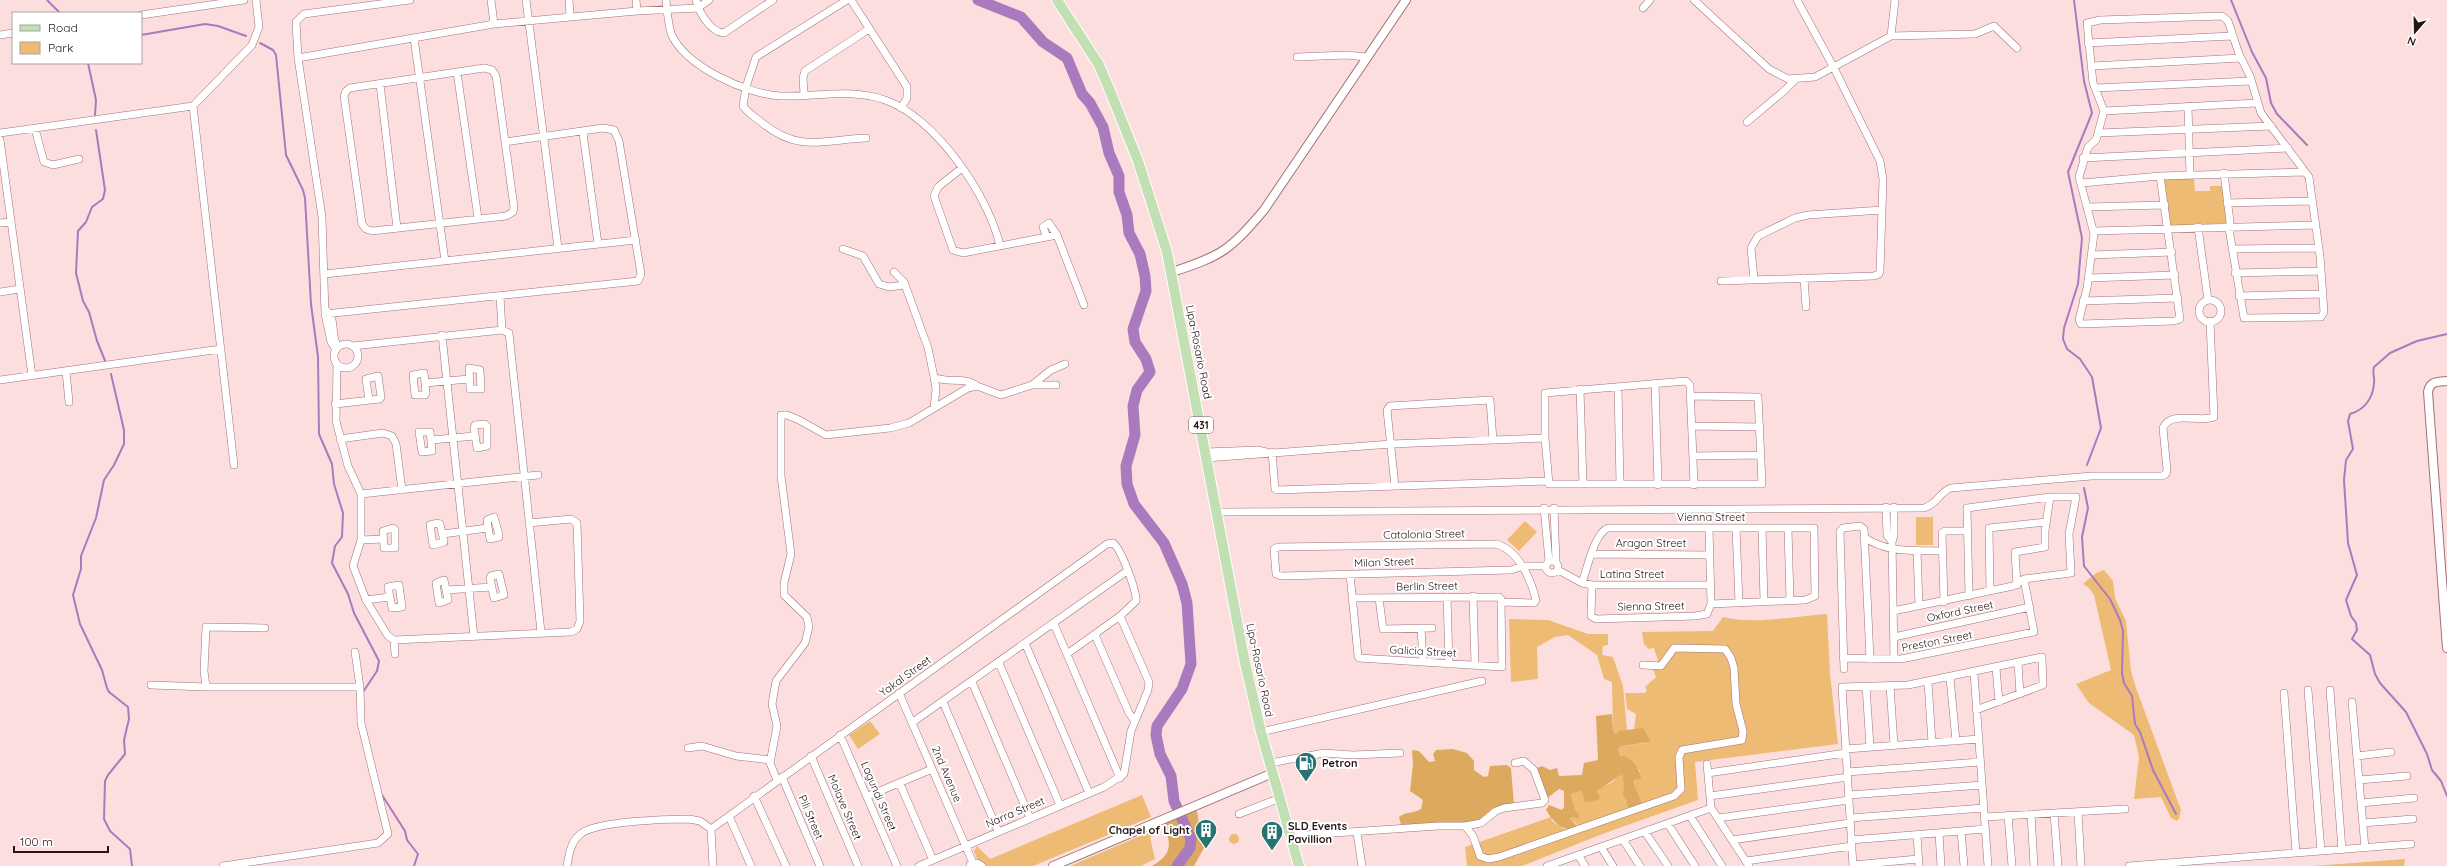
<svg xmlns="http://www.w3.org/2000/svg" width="2447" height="866" font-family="Quicksand,sans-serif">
  <rect width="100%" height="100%" fill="#fddedf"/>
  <path fill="#edbb73" d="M2194,177L2195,191H2210V186H2222L2227,223L2171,226L2163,180Z
    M1916,517H1933V545H1916Z
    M1525,521L1537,532L1519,551L1507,540Z
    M2104,570L2113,581L2115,598L2126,621L2131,671L2136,688L2181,810L2179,819L2177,821L2171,818L2161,797L2134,799L2139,757L2134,735L2089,703L2076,684L2111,670L2094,595L2088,587L2083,584L2096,573Z
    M1827,614L1830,674L1838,744L1695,762L1698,800L1605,833L1522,866H1467L1465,847L1551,817L1552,821L1564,829L1578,826L1570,818L1578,816L1579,814L1575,810L1571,794L1582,791L1597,793L1599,788L1611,783L1622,773L1628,808L1642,803L1634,784L1640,771L1632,762L1622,757L1618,749L1621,746L1647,743L1649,739L1643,729L1634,730L1636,714L1627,709L1625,693H1645L1647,690L1645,687L1656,677L1652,667L1658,661L1654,648L1648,649L1646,645H1644L1642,632L1713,631L1723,617C1752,625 1796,616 1827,614Z
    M1509,619L1548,620L1588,634H1608V645L1603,646L1602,655L1613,657L1623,686L1627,730L1616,734L1613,731L1612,682L1604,679L1597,655L1568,635L1555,637L1537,647L1538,679L1511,682Z
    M870,721L880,734L858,749L849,735Z
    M1142,795L1151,817L1033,866H986L977,859L974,851L977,846L990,859Z
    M1154,830L1156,834L1150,837L1155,859L1141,866H1070Z
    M1229 839a5 5 0 1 1 10 0a5 5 0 1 1-10 0Z
    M2405,859L2404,866H2313Z"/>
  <path fill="#dca95e" d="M1612,714L1613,731L1616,734L1619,731L1643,728L1651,742L1621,746L1618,749L1621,756C1632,757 1640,769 1641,779L1635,780L1634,784L1642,803L1628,808L1626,799L1623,795L1624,786L1622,774L1597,791L1600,798L1598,800L1585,802L1582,791L1571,794L1575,810L1579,814L1578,819L1575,817L1570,818L1579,829C1561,831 1555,824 1546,810L1549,805L1562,810L1564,807V791L1559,789L1546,799L1537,768L1542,766L1550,770L1557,768L1559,776L1582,775L1584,763L1598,760L1596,716Z
    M1453,749L1467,753L1474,761V770L1484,777L1488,776L1490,766L1507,765L1511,768L1514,805L1493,808L1480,819L1472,822L1401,825L1399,817C1406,811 1413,814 1421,809L1423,800L1410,791L1413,765L1412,750L1419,751L1429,762L1435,761L1433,754L1436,750Z
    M1196,809C1200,820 1198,829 1202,840L1210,837L1194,866H1152C1173,853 1171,846 1164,823Z"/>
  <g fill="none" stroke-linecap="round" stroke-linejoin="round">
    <path stroke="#aa7abe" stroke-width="2" d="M47,0L60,13
      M2074,0L2084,81L2092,113L2068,172L2082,238L2078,284L2064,328L2063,339L2067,349L2080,359L2092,377L2101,428L2087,465
      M2231,0L2252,52L2266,78L2271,103L2277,114L2307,145
      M141,35L205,24L218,26L246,36
      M260,43L273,50L276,55L286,155L303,190L305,198L311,304L318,357L319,434L332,464L334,484L343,513L342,537L335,546L332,563L348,594L354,613L379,661L377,671L363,692
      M88,63L96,100L95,115
      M96,130L105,190L103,199L92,207L86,222L78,231L76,273L83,301L89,312L97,341L106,363
      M2447,334L2417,341L2390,353L2374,367C2372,373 2375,377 2374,383C2373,399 2364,410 2350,414L2348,421L2353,449L2346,460L2344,480L2348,543L2357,575L2346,600L2351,616L2356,623L2357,630L2352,639L2370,655L2375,674L2380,683L2406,712L2427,754L2432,770L2441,781L2447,796
      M111,374L124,430V444L114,465L104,480L96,518L81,556V569L73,595L80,624L102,670L107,688L109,692L128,707L129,719L124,740L125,754L108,775L105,781L104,819L110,831L130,849L132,866
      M2084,488L2088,508L2082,537L2084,566L2110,599L2120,620L2123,631L2122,673L2124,683L2132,696L2135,724L2140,732L2153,770L2176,814
      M382,795L405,831L407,840L418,854L414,866"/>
    <path stroke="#aa7abe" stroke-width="11" d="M978,0L1021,17L1043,42L1067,58L1082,94L1090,103L1103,127L1109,153L1119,176V192L1127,215L1129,233L1140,254L1145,276L1146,291L1133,329L1135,342L1146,359L1150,372L1137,390L1133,406L1135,435L1126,466L1127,484L1134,504L1164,543L1182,584L1187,603L1191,664L1182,689L1157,726L1156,735L1160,754L1171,776L1174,801L1191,839L1190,848L1177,866"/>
    <g stroke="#a07275" stroke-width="8">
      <path id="minor" d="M491,0L494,24
        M526,0L558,248
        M569,0L570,16
        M636,0L637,11
        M666,0C667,10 668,23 671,33C684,66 746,94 780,96C815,97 850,88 885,100C935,117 989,196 1000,246
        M696,0C699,12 710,32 724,33L773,0
        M847,0L756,57L746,87L743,106C747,112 755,117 761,122C799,153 821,140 866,138
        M851,0L907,87V98L901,108
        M1694,0L1769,69L1788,79L1815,77L1891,36L1975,34L1994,26L2017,48
        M1643,8L1650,0
        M141,15L244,0
        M0,35L13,33
        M1891,36L1895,0
        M414,38L445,261
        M2088,43L2232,36
        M1297,57L1347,55L1366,57
        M298,58L494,24L637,11L698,8L709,0
        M2092,66L2241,58
        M484,68L492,70L496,76L514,207L513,212L506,216L372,231L366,229L362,224L344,96L346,91L350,88Z
        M457,72L478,218
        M380,84L397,228
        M2095,88L2251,81
        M804,94L803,78L805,71L869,29
        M193,106L234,465
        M2188,106L2190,175
        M2104,111L2257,103
        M1747,122L1785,90L1796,79
        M35,129L44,162L53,165L79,159
        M0,133L193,106L252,45L259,27L256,0
        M583,133L598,244
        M2098,133L2271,126
        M0,140L32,376
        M2083,158L2288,148
        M962,168L938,187L934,196L953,250L963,253L1057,235L1084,305
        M2160,176L2180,319L2174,321L2081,324L2079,320L2087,288L2094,234L2079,177L2088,147L2096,140L2104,111L2093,83L2087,23L2100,20L2222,16L2228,21L2239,54L2250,76L2261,113L2309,177L2320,256L2324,312L2321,317L2244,318L2229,229L2230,222L2224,173
        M2082,183L2160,176L2305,172
        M2227,203L2312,201
        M2088,207L2165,205
        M0,223L11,222
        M2198,227L2208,300
        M2093,231L2316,225
        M1046,235L1043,227L1049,223L1057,235
        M843,249L863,256L879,284L889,287L904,285
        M2232,249L2318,248
        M2092,255L2172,252
        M894,272L904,282L928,348L934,377C947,384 964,376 977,386
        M2235,273L2321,271
        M325,274L636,240
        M1804,278L1806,307
        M2089,278L2175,275
        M1754,279L1751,248L1758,236L1795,218L1808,215L1882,210
        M1721,281L1874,276L1879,274L1880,271L1883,179L1880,161L1834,68L1797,0
        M0,292L20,289
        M500,296L502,330
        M2239,296L2322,294
        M2199 311a11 11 0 1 1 22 0a11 11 0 1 1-22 0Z
        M2083,301L2178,298
        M326,310C336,318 331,332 336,343
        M325,314L638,281L641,274L619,141L614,130L603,128L505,142
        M442,335L474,637
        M334 356a12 12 0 1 1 24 0a12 12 0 1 1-24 0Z
        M353,346L502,330L509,333L541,632
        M336,350L331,342L325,314L322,217L298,58L296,22L304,14L410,0
        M337,364L336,421L348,466L361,494V540L353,566L366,600L388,636L394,640L571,632L577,629L580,621L577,523L571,519L529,523
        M469,368L480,370L481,389H470Z
        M66,371L69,402
        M424,373L426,393L425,395H415L413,375Z
        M0,380L221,349
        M425,383L469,379
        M1655,383L1658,485
        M1032,385L1051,370L1065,364
        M1618,387L1620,484
        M1580,389L1583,484
        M1690,396L1758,397L1762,484H1549L1545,438V393L1686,381L1690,385L1694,485
        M335,404L380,399L381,397L378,376L366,379L369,400
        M934,408L936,389L934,377
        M485,424L487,426V446L477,448L474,428L475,425Z
        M1692,426L1760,427
        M419,432H430L432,451L422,452Z
        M340,439L383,433L392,436L396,444L402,490
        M432,440L474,436
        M1206,452L1258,450L1266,452
        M1272,452L1275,489L1277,490L1547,481
        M1693,456L1761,455
        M1207,458L1391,444L1545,438
        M1395,486L1387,410L1390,406L1490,400L1493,440
        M361,494L538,475
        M1886,507L1887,535L1892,542
        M1894,507V536L1892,542L1894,659
        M1544,508L1549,561
        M1554,508L1556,562
        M1217,512L1924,508C1938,504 1939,492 1951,488L2092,476H2162L2166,474L2167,470L2163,428C2171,410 2198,423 2214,417L2210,321
        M494,517L499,535V537L490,539L487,520Z
        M438,523L440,524L444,542L433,545L430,525Z
        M393,528L395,530V548H384L383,531Z
        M1736,528L1739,603
        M1788,528L1790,600
        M1762,529L1764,601
        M443,534L487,528
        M1864,537C1888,554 1915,550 1942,551
        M361,540L383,539
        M1917,550L1919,606
        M1592,554L1710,555
        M1546 567a6 6 0 1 1 12 0a6 6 0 1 1-12 0Z
        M1558,570L1582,583L1592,585H1710
        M499,574L504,595L494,598L490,578L491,576Z
        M1350,574L1358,656L1359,658L1502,667L1501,599L1499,597L1352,598
        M444,580L448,600L439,603L436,583Z
        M1582,583C1587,570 1594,533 1608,528H1814L1815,596L1805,600L1711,604
        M399,585L402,607L392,608L388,587Z
        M1592,585L1591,616L1596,619L1695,616L1707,614L1711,604L1709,528
        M2017,585L2015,552L2045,547V531L2050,497
        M447,590L491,587
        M1990,590L1989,528L2046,522
        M1473,596L1475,665
        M1447,597L1449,664
        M1379,598L1383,629L1432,628
        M366,600L389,597
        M1501,602L1534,603L1536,600C1531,580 1519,550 1496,544L1278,547L1274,549L1276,574L1281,576L1511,570L1523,566H1546
        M1944,602L1942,533L1945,531H1966
        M1893,611L2013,586L2024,579L2071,573L2069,534L2076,497H2050L1967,508L1969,596
        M1054,624L1120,778
        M1421,628L1423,661
        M1095,635L1129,713L1134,720
        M1894,637L2030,607
        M394,640L395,654
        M1025,643L1089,793
        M355,652L360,687
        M1843,658L1901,659L2034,632L2024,579
        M999,663L1060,805
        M2018,663L2020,694
        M1996,668L1999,702
        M1844,669L1840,531L1843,528L1860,526L1864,529L1870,659
        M1974,673L1988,866
        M1950,678L1956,741
        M972,682L1030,818
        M1928,682L1932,743
        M151,685L206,687
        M1866,686L1870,747
        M1890,686L1894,745
        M2308,690L2321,851
        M2330,690L2342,850
        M899,693L973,863
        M2284,693L2296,853
        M943,702L998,831
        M2352,702L2365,848
        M913,722L1127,571
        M1261,732L1482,681
        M840,735L897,866
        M688,748L702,746L736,756L770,760
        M1846,749L1979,739
        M811,756L858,866
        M2357,756L2391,752
        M1270,763L1324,753L1353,755L1400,753
        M1707,764L1711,808L1749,866
        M1847,772L1980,762
        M1708,773L1846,753
        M782,777L820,866
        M777,780L770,763L777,726L772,704L776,681L805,643L809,627L807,617L784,595V583L791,554L781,476V415H787L799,420L826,435L890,428L909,423L968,388L977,386L1001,395L1032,385H1056
        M2359,780L2407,776
        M900,784L933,860
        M1849,795L1982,785
        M754,796L786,866
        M868,796L932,769
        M1710,796L1848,777
        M2361,803L2414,798
        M2078,812L2081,866
        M2054,813L2058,866
        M1239,814L1280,798
        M2031,814L2034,866
        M2008,815L2012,866
        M729,816L751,866
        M1690,816L1722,866
        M1984,817L2125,809
        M1718,818L1849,800
        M1850,818L1984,808
        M2363,823L2413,819
        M1668,824L1695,866
        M1465,826L1473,836L1480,856L1488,859L1499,857L1674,796L1681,789L1679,757L1682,750L1742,740L1743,731L1736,704L1734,668L1731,658L1725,649L1674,648L1661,666L1643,665
        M711,829L1107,544L1113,543C1121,548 1137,592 1136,601L1120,616L1067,654
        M711,829L713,866
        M1961,831L1964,866
        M1645,832L1668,866
        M1357,833L1362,866
        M1939,833L1941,866
        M1917,835L1919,866
        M1290,836L1438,826H1465L1481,823L1496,811L1504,808L1542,803L1545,800L1534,770L1524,761L1515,763
        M1623,840L1640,866
        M1732,840L1850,823
        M1851,840L1985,829
        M1601,847L1613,866
        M1578,855L1585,866
        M1746,861L1852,846
        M970,865L977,863L982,866
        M1853,865L1918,859
        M223,866L378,843L388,834L361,723L360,687H206L204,671L206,627L265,628
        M567,866C569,854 571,840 582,833C599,821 667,819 689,819L700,821L711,829
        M919,866L1104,787L1124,774L1131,731L1148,690L1149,682L1120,616
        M1547,866L1711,808
        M1853,866L1842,687L1908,685L2042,657L2043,685L1976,710
        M2129,866L2411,844"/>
    </g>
    <g stroke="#a07275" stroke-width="10">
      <path id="tertiary" d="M1172,272C1222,256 1230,250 1264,210L1406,0
        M2447,381C2437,382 2430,381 2428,392L2447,648
        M1053,866L1273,773"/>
    </g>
    <g stroke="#fff" stroke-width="12">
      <path id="primary" d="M1057,0L1099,65L1110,91L1138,161L1167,252L1245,663L1261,732L1299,866"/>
    </g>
    <use href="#minor" stroke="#fff" stroke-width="7"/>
    <use href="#tertiary" stroke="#fff" stroke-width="8"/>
    <use href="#primary" stroke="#c2e0b3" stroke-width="10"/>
  </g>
  <defs>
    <g id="fuel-pin" transform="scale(1.15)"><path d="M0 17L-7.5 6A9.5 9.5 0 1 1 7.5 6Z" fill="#277272" stroke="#fff"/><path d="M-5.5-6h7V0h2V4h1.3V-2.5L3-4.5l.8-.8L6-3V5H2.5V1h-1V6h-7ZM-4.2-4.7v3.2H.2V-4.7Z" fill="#fff"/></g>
    <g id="building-pin" transform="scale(1.15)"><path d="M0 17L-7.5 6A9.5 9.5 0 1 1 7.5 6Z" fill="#277272" stroke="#fff"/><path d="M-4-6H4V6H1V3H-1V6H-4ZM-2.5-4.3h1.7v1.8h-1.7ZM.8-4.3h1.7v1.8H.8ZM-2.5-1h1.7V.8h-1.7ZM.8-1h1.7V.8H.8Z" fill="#fff"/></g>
  </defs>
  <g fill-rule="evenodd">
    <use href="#fuel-pin" x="1306" y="763"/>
    <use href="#building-pin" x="1206" y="830"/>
    <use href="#building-pin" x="1272" y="832"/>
  </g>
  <g text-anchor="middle" stroke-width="4" stroke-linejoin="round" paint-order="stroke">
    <rect fill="#fff" stroke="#685b5c" stroke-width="1" x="1189" y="417" width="24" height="16" rx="3"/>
    <g font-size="10" font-weight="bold" fill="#271516">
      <text x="1201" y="429">431</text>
    </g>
    <g font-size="11" fill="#271516" stroke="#fff">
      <text transform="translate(1199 352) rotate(79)" y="4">Lipa-Rosario Road</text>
      <text x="1711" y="521">Vienna Street</text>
      <text transform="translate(1424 534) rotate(-1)" y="4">Catalonia Street</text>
      <text x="1651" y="547">Aragon Street</text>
      <text transform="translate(1384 562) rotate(-2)" y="4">Milan Street</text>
      <text x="1632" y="578">Latina Street</text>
      <text transform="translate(1427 586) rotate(-1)" y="4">Berlin Street</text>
      <text transform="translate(1651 606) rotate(-1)" y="4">Sienna Street</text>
      <text transform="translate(1960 611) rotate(-12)" y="4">Oxford Street</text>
      <text transform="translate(1937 641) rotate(-11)" y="4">Preston Street</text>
      <text transform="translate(1423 651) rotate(3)" y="4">Galicia Street</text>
      <text transform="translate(1260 670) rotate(78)" y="4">Lipa-Rosario Road</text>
      <text transform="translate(905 676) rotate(-36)" y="4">Yakal Street</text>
      <text transform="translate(947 774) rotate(67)" y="4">2nd Avenue</text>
      <text transform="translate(879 796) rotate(67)" y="4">Lagundi Street</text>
      <text transform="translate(845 807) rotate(67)" y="4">Molave Street</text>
      <text transform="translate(1015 812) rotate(-23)" y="4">Narra Street</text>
      <text transform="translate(811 817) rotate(67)" y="4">Pili Street</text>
    </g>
    <g font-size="11" font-weight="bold" fill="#271516" stroke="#fff" text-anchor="start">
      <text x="1322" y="767">Petron</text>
      <text x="1288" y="830">SLD Events<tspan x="1288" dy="13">Pavillion</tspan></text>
      <text x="1190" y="834" text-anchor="end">Chapel of Light</text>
    </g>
  </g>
  <rect x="12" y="12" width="130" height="52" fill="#ffffff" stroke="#a9a1a2"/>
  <rect x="20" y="25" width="20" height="6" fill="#c2e0b3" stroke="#a9a1a2"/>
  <text x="48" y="32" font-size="12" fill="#271516">Road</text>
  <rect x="20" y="42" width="20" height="12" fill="#edbb73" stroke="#a9a1a2"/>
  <text x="48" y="52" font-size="12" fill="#271516">Park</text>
  <g transform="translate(2415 32) rotate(200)" stroke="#ffffff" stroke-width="3" paint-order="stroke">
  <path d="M0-3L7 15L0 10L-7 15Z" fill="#271516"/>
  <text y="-6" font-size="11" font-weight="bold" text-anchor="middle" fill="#271516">N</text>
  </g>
  <path d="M14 846v6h94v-6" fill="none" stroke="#271516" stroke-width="2"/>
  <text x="20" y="846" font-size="12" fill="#271516" stroke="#ffffff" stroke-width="3" paint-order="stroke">100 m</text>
</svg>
